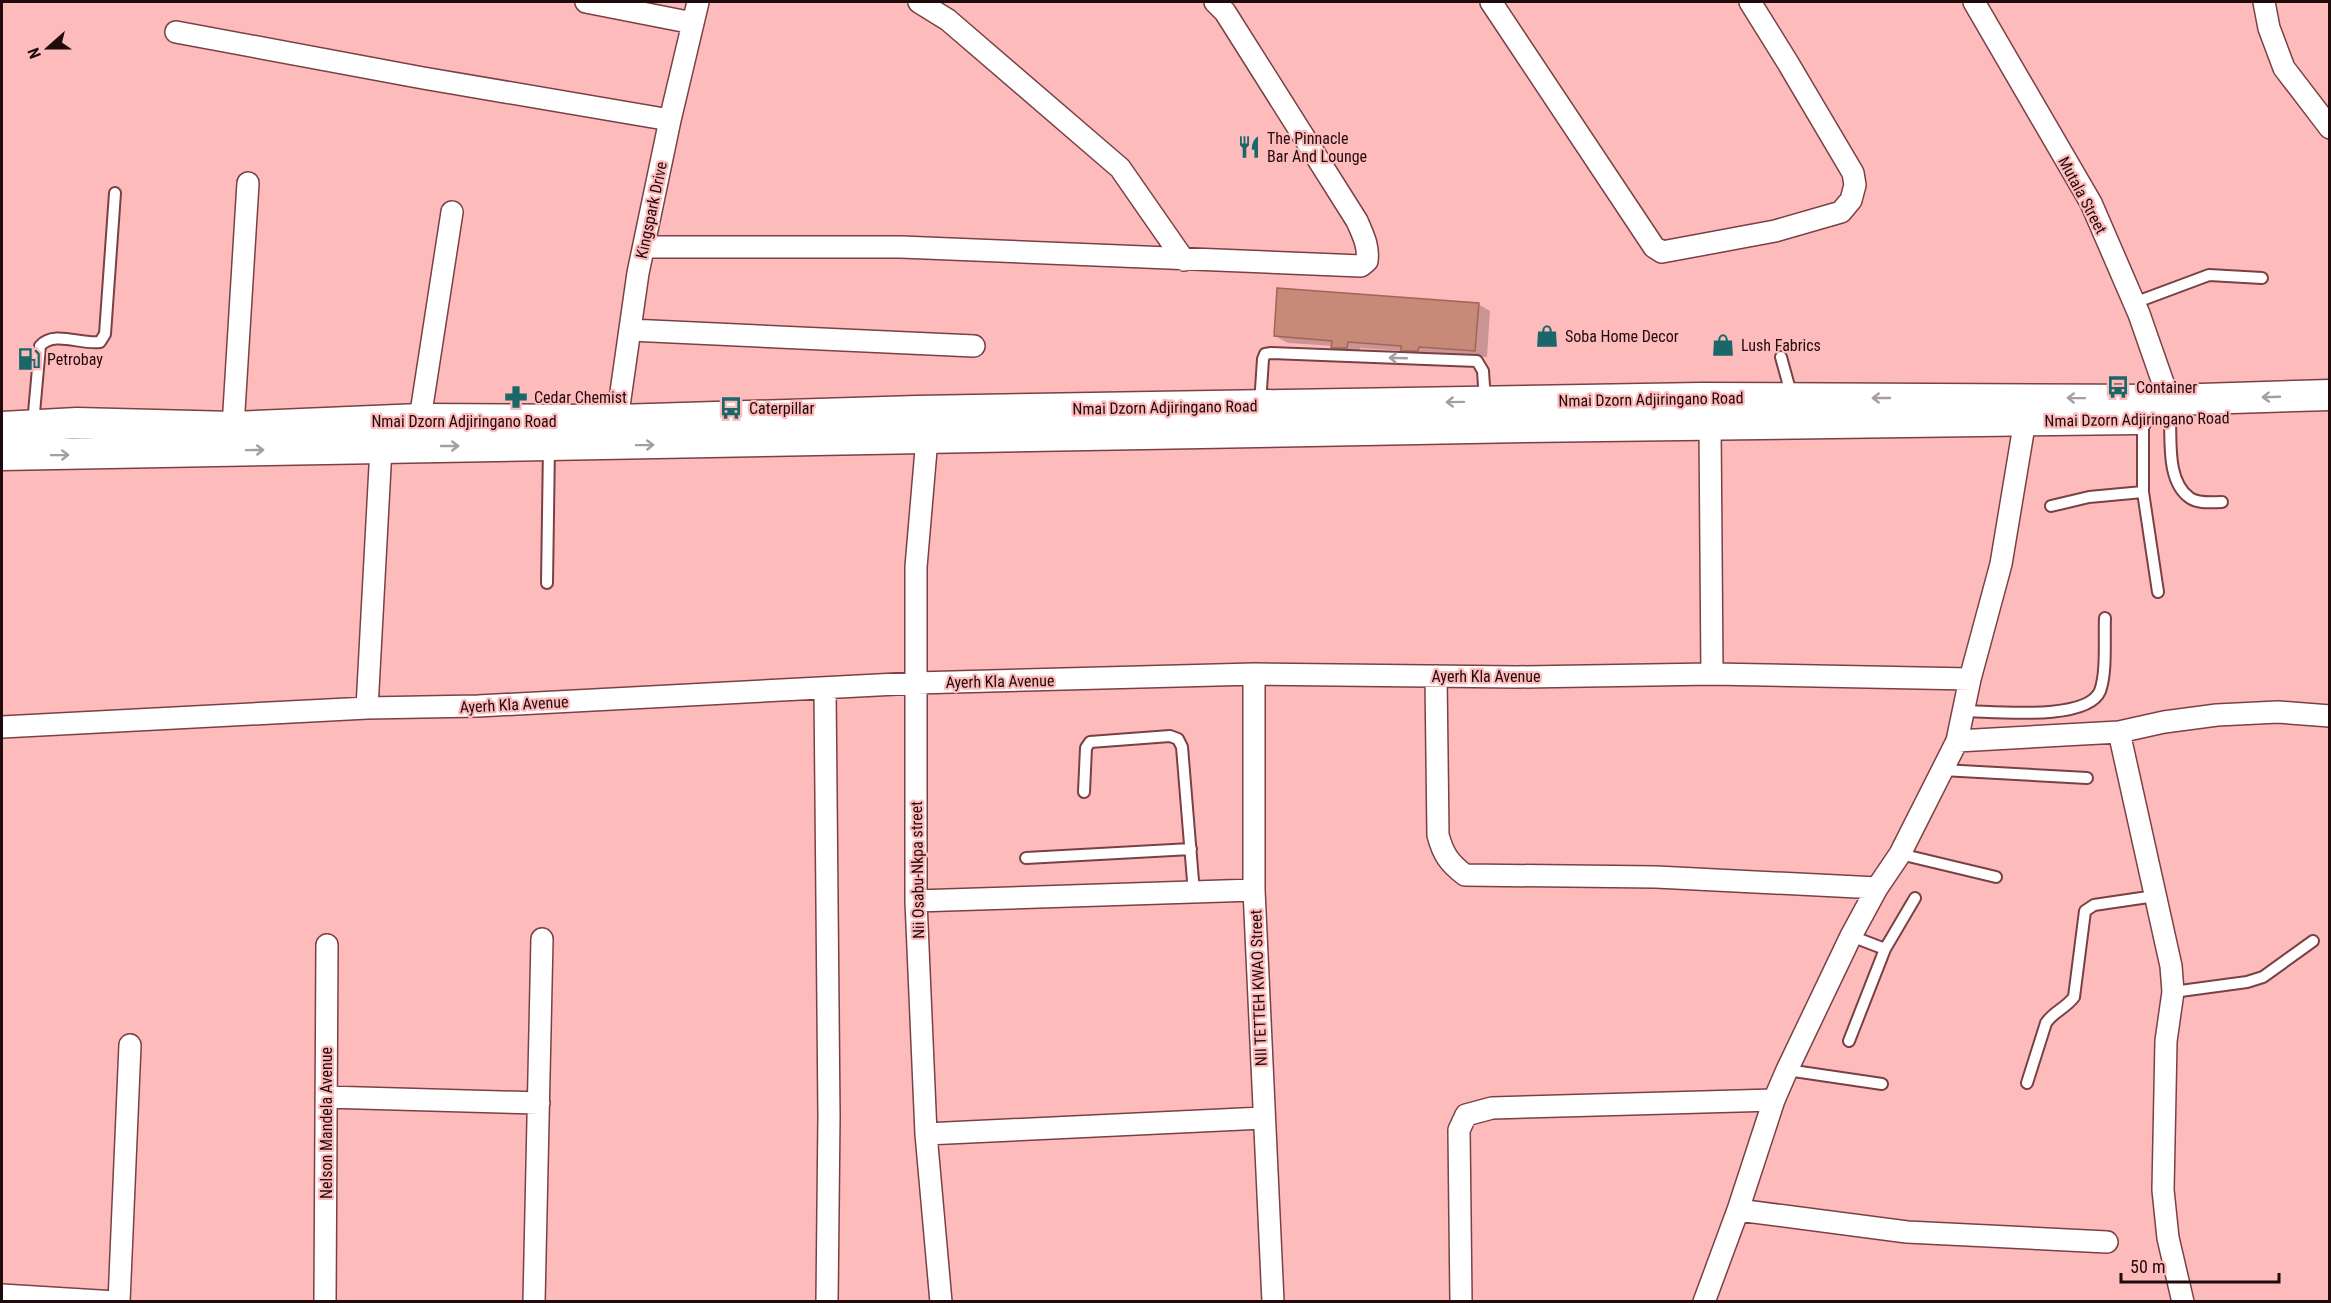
<svg xmlns="http://www.w3.org/2000/svg" width="2331" height="1303" font-family="'Roboto Condensed',sans-serif">
  <rect width="100%" height="100%" fill="#febbbc"/>
  <path fill="#0003" d="M1478,304L1490,311L1487,357L1431,353L1430,357H1415L1405,351L1360,348L1359,355L1345,354L1333,346L1288,343L1275,336Z"/>
  <path fill="#c78a78" stroke="#9f6656" stroke-width="1.5" d="M1277,288L1479,303L1475,351L1419,347L1418,351H1401V346L1348,342L1347,348H1331L1332,341L1274,336Z"/>
  <g fill="none" stroke-linecap="round" stroke-linejoin="round">
    <g stroke="#794144" stroke-width="14">
      <path id="service" d="M2134,303L2209,275L2262,278
        M1781,357L1792,397
        M1260,404L1263,359L1265,354L1271,353L1477,361L1483,371L1485,401
        M2143,419V492L2158,592
        M2170,419C2171,443 2167,482 2190,498C2199,504 2212,502 2222,502
        M33,424L40,346C54,330 81,345 100,342L105,334L115,193
        M2051,506L2089,497L2143,492
        M547,583L549,446
        M1963,711C1992,711 2087,722 2100,691C2107,672 2104,639 2105,618
        M1942,770L2087,778
        M1084,792L1086,748L1090,742L1170,736L1178,739L1182,747L1194,893
        M1900,854L1996,877
        M1026,858L1191,849
        M1851,936L1885,949
        M2173,992L2247,982L2263,977L2313,941
        M1849,1041L1885,949L1915,898
        M1787,1070L1882,1084
        M2027,1083L2046,1023C2053,1012 2066,1008 2074,997L2085,911L2094,905L2155,896"/>
    </g>
    <g stroke="#794144" stroke-width="24">
      <path id="minor" d="M586,2L693,23
        M919,2L948,20L1120,168L1184,260
        M1491,2L1654,247L1662,252L1775,231L1841,212L1851,200L1855,185L1853,173L1788,63L1750,2
        M1974,2L2091,203L2139,314L2169,400
        M2264,2L2269,28L2284,68L2330,128
        M176,32L423,78L670,120
        M644,247H901L1361,266L1367,261C1369,246 1363,235 1357,221L1225,12L1215,2
        M630,330L974,346
        M420,419L452,212
        M617,420L638,273L670,120L698,2
        M1710,426L1712,674
        M233,427L248,183
        M927,438L916,567V901L926,1134L941,1302
        M1254,674V890L1273,1302
        M1436,676L1438,835C1443,854 1449,863 1465,875L1656,877L1877,888
        M825,688L829,1116L827,1302
        M367,708L381,448
        M2,727L367,708L478,706L916,683L1254,674L1517,677L1712,674L1970,679
        M2119,732L2171,966L2173,992L2166,1041L2163,1190L2168,1238L2183,1302
        M1957,741L2119,732L2164,722L2217,715L2278,712L2330,716
        M916,901L1254,890
        M326,1097L539,1103
        M926,1134L1263,1118
        M1738,1210L1907,1232L2107,1242
        M2,1295L116,1302
        M119,1302L130,1045
        M325,1302L327,945
        M534,1302L542,939
        M1461,1302L1459,1130L1466,1115L1492,1108L1774,1100
        M1704,1302L1738,1210L1774,1100L1787,1070L1851,936L1877,888L1900,854L1957,741L1970,679L2001,564L2025,420"/>
    </g>
    <g stroke="#794144" stroke-width="33">
      <path id="secondary" d="M2,427L77,423L233,427L420,419L617,420L917,411L1701,398L2169,400L2330,395
        M2,455L1524,427L2137,419"/>
    </g>
    <use href="#service" stroke="#fff" stroke-width="10"/>
    <use href="#minor" stroke="#fff" stroke-width="21"/>
    <use href="#secondary" stroke="#fff" stroke-width="30"/>
  </g>
  <defs><path id="oneway-shaft" d="M-6 0H5M1.5-3L5.5 0L1.5 3" fill="none" stroke-width="1.6" stroke-linecap="round" stroke-linejoin="round" transform="scale(1.5)"/></defs>
  <g stroke="#a69d9e">
    <use href="#oneway-shaft" transform="translate(1398 358) rotate(-178)"/>
    <use href="#oneway-shaft" transform="translate(2271 397) rotate(178)"/>
    <use href="#oneway-shaft" transform="translate(1881 398) rotate(-180)"/>
    <use href="#oneway-shaft" transform="translate(2076 398) rotate(-179)"/>
    <use href="#oneway-shaft" transform="translate(1455 402) rotate(179)"/>
    <use href="#oneway-shaft" transform="translate(645 445) rotate(-1)"/>
    <use href="#oneway-shaft" transform="translate(450 446)"/>
    <use href="#oneway-shaft" transform="translate(255 450) rotate(-1)"/>
    <use href="#oneway-shaft" transform="translate(60 455) rotate(-1)"/>
  </g>
  <defs>
    <g id="restaurant-bare" transform="scale(1.8)"><path d="M-5-6h1v4h1v-4h1v4h1v-4h1v5L-1.5 .5V6h-2V.5L-5-1ZM5-6V6H3V1.5H1.5Q1.5-4 5-6Z" fill="#196769" stroke="#febbbc" stroke-width="2.5" paint-order="stroke"/></g>
    <g id="shop-bare" transform="scale(1.8)"><path d="M-5-2.5h2.3a2.7 3.5 0 0 1 5.4 0H5L5.5 6h-11ZM-1.5-2.5h3a1.5 2.3 0 0 0-3 0Z" fill="#196769" stroke="#febbbc" stroke-width="2.5" paint-order="stroke"/></g>
    <g id="fuel-bare" transform="scale(1.8)"><path d="M-5.5-6h7V0h2V4h1.3V-2.5L3-4.5l.8-.8L6-3V5H2.5V1h-1V6h-7ZM-4.2-4.7v3.2H.2V-4.7Z" fill="#196769" stroke="#febbbc" stroke-width="2.5" paint-order="stroke"/></g>
    <g id="bus-bare" transform="scale(1.8)"><path d="M-5-6H5V4H4V6H2V4H-2V6H-4V4H-5ZM-3.5-4V0h7V-4ZM-3.5 1.2v1.5H-2V1.2ZM2 1.2v1.5H3.5V1.2Z" fill="#196769" stroke="#febbbc" stroke-width="2.5" paint-order="stroke"/></g>
    <g id="pharmacy-bare" transform="scale(1.8)"><path d="M-2-6h4v4h4v4h-4v4h-4v-4h-4v-4h4Z" fill="#196769" stroke="#febbbc" stroke-width="2.5" paint-order="stroke"/></g>
  </defs>
  <g fill-rule="evenodd">
    <use href="#restaurant-bare" x="1249" y="147"/>
    <use href="#shop-bare" x="1547" y="336"/>
    <use href="#shop-bare" x="1723" y="345"/>
    <use href="#fuel-bare" x="29" y="359"/>
    <use href="#bus-bare" x="2118" y="387"/>
    <use href="#pharmacy-bare" x="516" y="397"/>
    <use href="#bus-bare" x="731" y="408"/>
  </g>
  <g text-anchor="middle" stroke-width="4.5" stroke-linejoin="round" paint-order="stroke">
    <g font-size="16" fill="#210a0c" stroke="#febbbc" text-anchor="start">
      <text x="1267" y="144">The Pinnacle<tspan x="1267" dy="18">Bar And Lounge</tspan></text>
      <text x="1565" y="342">Soba Home Decor</text>
      <text x="1741" y="351">Lush Fabrics</text>
      <text x="47" y="365">Petrobay</text>
      <text x="2136" y="393">Container</text>
      <text x="534" y="403">Cedar Chemist</text>
      <text x="749" y="414">Caterpillar</text>
    </g>
    <g font-size="16" fill="#210a0c" stroke="#febbbc">
      <text transform="translate(2083 195) rotate(62)" y="6">Mutala Street</text>
      <text transform="translate(651 210) rotate(-78)" y="6">Kingspark Drive</text>
      <text transform="translate(1651 399) rotate(-1)" y="6">Nmai Dzorn Adjiringano Road</text>
      <text transform="translate(1165 407) rotate(-1)" y="6">Nmai Dzorn Adjiringano Road</text>
      <text transform="translate(2137 419) rotate(-1)" y="6">Nmai Dzorn Adjiringano Road</text>
      <text x="464" y="427">Nmai Dzorn Adjiringano Road</text>
      <text x="1486" y="682">Ayerh Kla Avenue</text>
      <text transform="translate(1000 681) rotate(-1)" y="6">Ayerh Kla Avenue</text>
      <text transform="translate(514 704) rotate(-3)" y="6">Ayerh Kla Avenue</text>
      <text transform="translate(917 870) rotate(-91)" y="6">Nii Osabu-Nkpa street</text>
      <text transform="translate(1258 988) rotate(-92)" y="6">NII TETTEH KWAO Street</text>
      <text transform="translate(326 1123) rotate(-90)" y="6">Nelson Mandela Avenue</text>
    </g>
  </g>
  <rect width="2331" height="1303" fill="none" stroke="#210a0c" stroke-width="6"/>
  <g transform="translate(48 48) rotate(249)" stroke="#febbbc" stroke-width="4.5" paint-order="stroke">
  <path d="M0-4.5L10 22L0 15L-10 22Z" fill="#210a0c"/>
  <text y="-9" font-size="16" font-weight="bold" text-anchor="middle" fill="#210a0c">N</text>
  </g>
  <path d="M2121 1273v9h158v-9" fill="none" stroke="#210a0c" stroke-width="3"/>
  <text x="2130" y="1273" font-size="18" fill="#210a0c" stroke="#febbbc" stroke-width="4.5" paint-order="stroke">50 m</text>
</svg>
